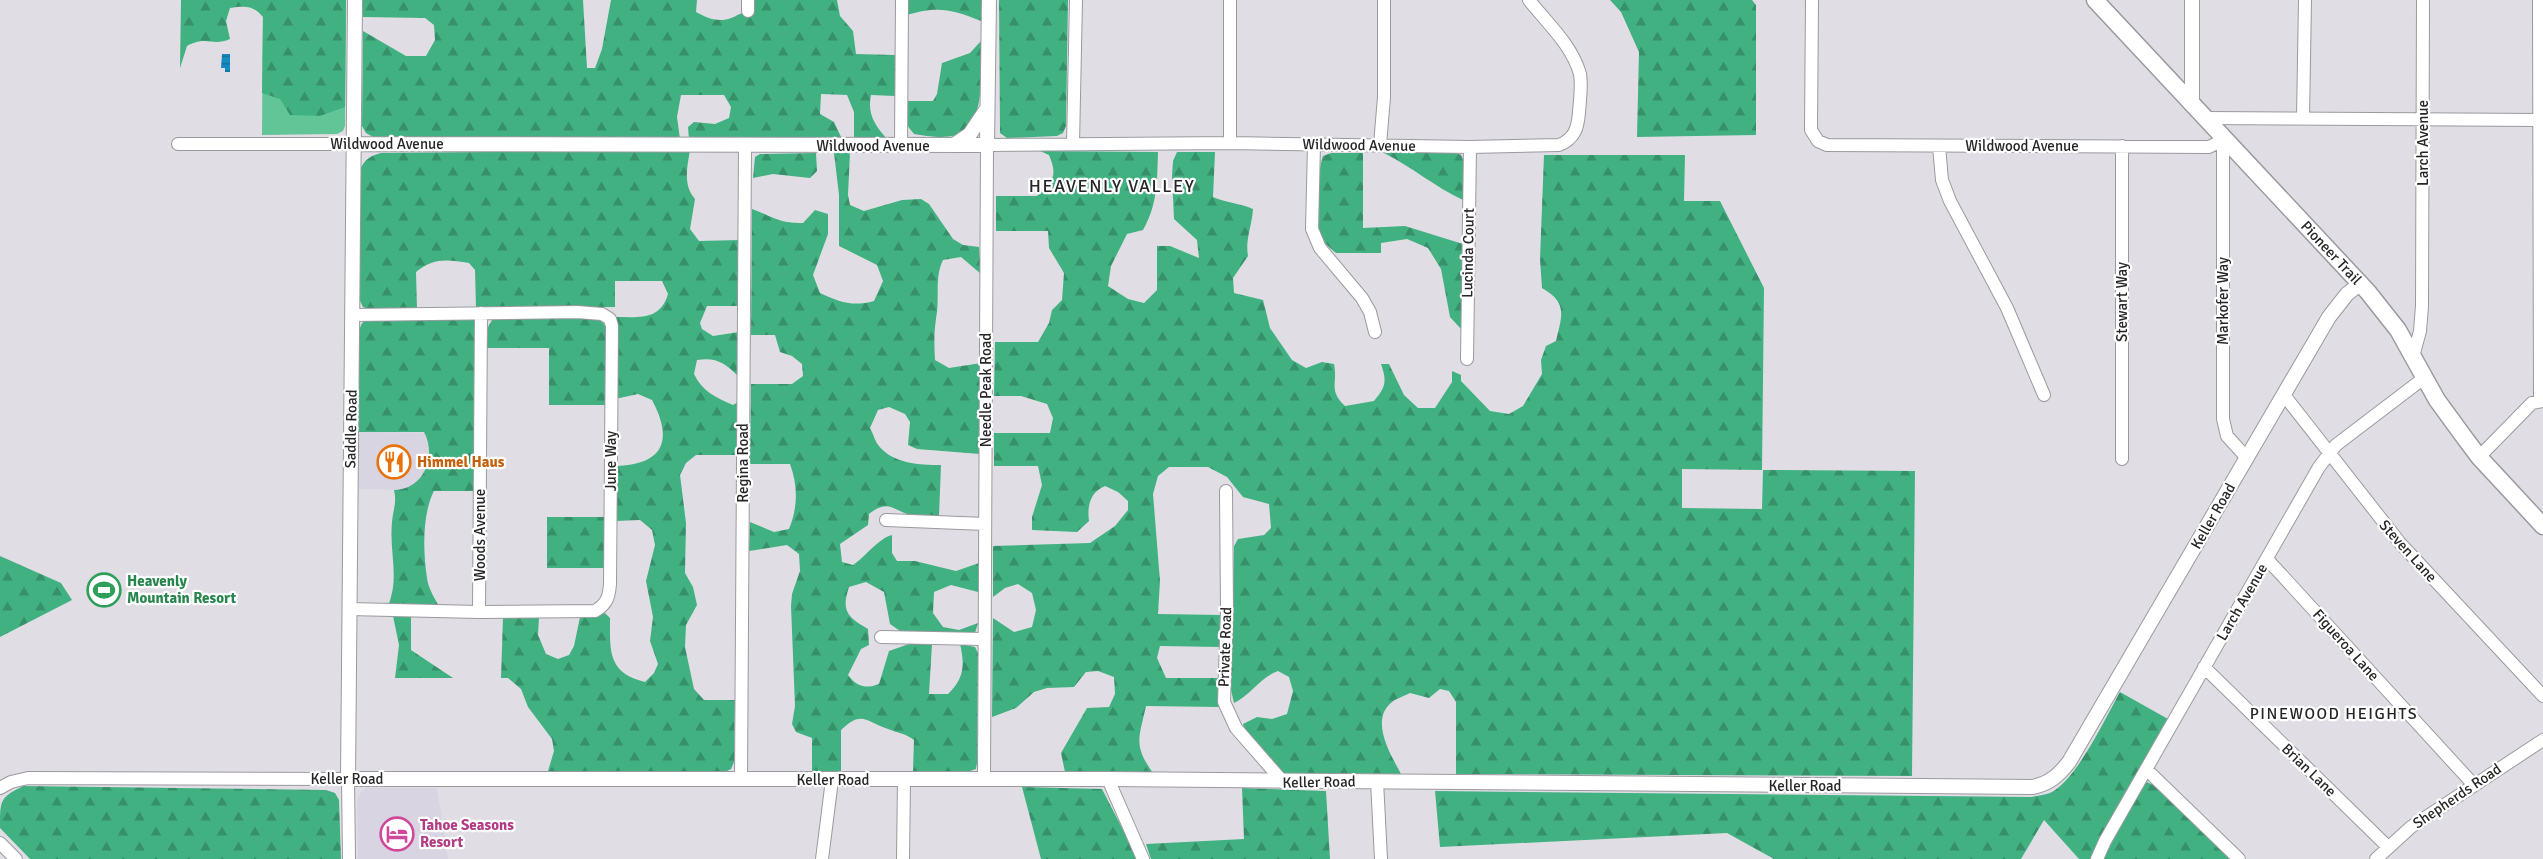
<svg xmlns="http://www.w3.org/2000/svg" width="2543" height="859" font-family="Signika,sans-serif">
  <defs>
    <pattern id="forest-firs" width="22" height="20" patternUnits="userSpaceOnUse" patternTransform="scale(1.5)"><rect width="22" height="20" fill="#41b182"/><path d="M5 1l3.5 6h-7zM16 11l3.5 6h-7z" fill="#36906a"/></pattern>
    <pattern id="water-rules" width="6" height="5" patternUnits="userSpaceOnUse" patternTransform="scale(1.5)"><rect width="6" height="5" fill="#168bc1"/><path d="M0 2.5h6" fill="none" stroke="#14719d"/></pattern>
  </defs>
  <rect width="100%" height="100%" fill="#e0dee4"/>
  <path fill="#d9d4e2" d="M358,432L475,433V491L355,489Z
    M366,788H437L448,859H358L357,801L361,792Z"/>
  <path fill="#61c598" d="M263,0H346L345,126L343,131L337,134L262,135Z"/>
  <path fill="url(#forest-firs)" d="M181,0H346L345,107L320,116L290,115L280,99L262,93L263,17C253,5 245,6 230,8L226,21L230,39C212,47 207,35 187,46L180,68Z
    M363,0H583L587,68H595L602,49L611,0H697L696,12C707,18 719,23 731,18C737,16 739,13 746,13L753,0H837L840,16L853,31L856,54L895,55V96L871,95C867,114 875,125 887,139H854V112L847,95L821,94L820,114L834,122L842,139H689L688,127L694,122L715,124L729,118L731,107L724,95H681L677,117L680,139L373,137L366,133L362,126L363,31L406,56H426L435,40L434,25L425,18L363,17Z
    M907,0H981V21C952,9 937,6 907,15Z
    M999,0H1068L1066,126L1063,133L1057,136L1007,138L1000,133Z
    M1610,0H1752L1756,5V135L1637,137L1639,52L1621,12Z
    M981,41C980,68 988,124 956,135C944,139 926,136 914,134L906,124V101H933L937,94L942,63L970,53Z
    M690,150C687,168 683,185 695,199L690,229L699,241L740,240L739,306H707L700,323L702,329L713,336L739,332L738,376C725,363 716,357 697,360L694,374C702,391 716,398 733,405L738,402L737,455H696L686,463L680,475L686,523L685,573L693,587L697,605L686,625L685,647L694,689L704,700H735L734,762L731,769L725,772L548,771L554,751L552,739L528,707L521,689L508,678H501L503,617H539L538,635L546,654L558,659L569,655L574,646L580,617L594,618L605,613L610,618C610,650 607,673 645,682L654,673L658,664L650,641L653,617L646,581L655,545L652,530L640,520L616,521L615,466C663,465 674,441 652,400L638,394L615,399V317C639,317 660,321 668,294L662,281H615V307L476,308L475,270L469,263C448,260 434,257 416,272L417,309H368L363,307L360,301L359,172C364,160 369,156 381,153Z
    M1040,151L1158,152C1157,180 1158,204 1143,230L1127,234L1111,266L1108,286L1128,299L1144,303L1157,290V246H1170L1199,258L1197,240L1174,219L1172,176L1173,161L1177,152H1215L1213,197C1226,203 1240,203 1253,209C1252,226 1245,240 1248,256L1233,278L1234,293L1263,300L1270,328L1292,360L1306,368L1322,362L1334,364C1338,384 1328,390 1345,406L1374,401C1386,387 1387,381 1381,364H1389L1404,395L1418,408H1435L1452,382V371L1461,375V381L1490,411L1509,414L1523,406L1542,374L1541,360L1546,346L1556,341C1562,315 1568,303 1542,288L1540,259L1544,155H1685L1684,201H1720L1764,288L1762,470L1682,469V508L1762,509L1763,470L1915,471L1912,776L1456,774V702L1449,691L1440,689L1429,698L1410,693C1405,696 1397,698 1392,702C1369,720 1391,755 1401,774L1281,773L1245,734L1243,724L1257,717L1272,719L1287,714L1293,691L1289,677L1278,671C1259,678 1251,695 1234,703L1231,690L1234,546L1238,539L1264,535L1271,528L1269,504L1243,497L1227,477L1208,467H1169L1158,476L1153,494L1160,581L1158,614L1222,615L1220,647L1160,646L1157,658L1166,678H1219V707L1146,706C1139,738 1133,745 1153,773L1065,772L1061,753L1087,708L1109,707L1115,694L1114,677L1098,671L1086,672L1074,687L1047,688L1034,692L1016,708L992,717L993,618L1014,632L1032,627L1036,610L1032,593L1018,584L1005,588L993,597V546L1090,543L1115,526L1128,510V501L1118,492L1105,486C1090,492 1087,506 1089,521L1077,532L1032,530V517L1042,485L1038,466H994V433H1050L1053,418L1047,404L1021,396H994L995,342H1038L1049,323L1052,310L1062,300L1064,273L1049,248L1048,231H996V196H1037C1053,181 1058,176 1049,155Z
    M816,153L817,171L810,178L773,174L753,178L755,157L760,154Z
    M834,153H850L848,195L850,205L864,211L902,200L921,199L929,204L953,239L963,245L979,247L981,274L961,257L943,260C935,276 939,294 937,312C934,331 934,341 935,360L949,368L981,363L980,454L917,449L908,445L910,422L905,414L889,407L878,410L870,428C873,433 875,441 878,445C893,464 920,465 941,465L939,516C930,516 918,518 910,515C891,509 888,499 869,514L868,525L840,544L842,562L853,565C866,556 879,538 892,535V553L897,561H915L956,571L979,563L978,592L951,585L934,592L933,613L943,627L959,630L978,623L975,633H903L890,624L884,592L866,582L849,587C841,611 847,617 868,629L869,645L861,649L848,675C857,687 866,689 879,684L889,651L909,644H932L929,694H948C964,679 965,665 960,644L975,647L978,653L977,763L976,769L970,771H913L914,740C905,733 898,733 888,729C865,721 862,710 841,730V771H812V738L796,732L792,724L795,706L791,606L792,594L800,571L799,554L787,545L749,551L750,522L774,532L789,529C798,507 798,486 790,464H750L751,384H792L803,376L802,364L792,356L780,352L775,335H751L752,209C774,217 778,223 803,223L815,210L828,214V234L813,275L820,293C839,302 853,307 874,301L883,281L877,265L839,246V195Z
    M1331,153H1363V228L1405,226L1463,244L1462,330L1450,317L1441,269L1428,248L1407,239L1381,243V253H1336C1329,247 1321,241 1318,231C1314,219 1318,169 1323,156Z
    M1384,153H1456L1461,155L1464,162L1463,200C1435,187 1412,167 1384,153Z
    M591,317C601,320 604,321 607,331L606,405H549V348H487L488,327L492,320L499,318Z
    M474,319L478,323L475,491H434C422,514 423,552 427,578C428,588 435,599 440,608L388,606C400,577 389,553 392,522C393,510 397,503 394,490C424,490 437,456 424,432H358L359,330L362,323L367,320Z
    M547,517H605L604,568H547Z
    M0,556L61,583L72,600L0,637Z
    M393,616H411V650L453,678H395L399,645Z
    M2120,692L2168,719L2090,859H2079L2044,820L2021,859H1774L1727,833L1440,847L1435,791L2031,797C2037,796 2044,795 2050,793C2076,781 2105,719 2120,692Z
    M2147,782L2157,787L2230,859H2103L2144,784Z
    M23,786L326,790L335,793L339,800L341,859H30L0,828C0,799 0,798 23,786Z
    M1022,787L1102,789L1138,859H1041Z
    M1242,788L1326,791L1330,859H1151L1146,844L1244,839Z"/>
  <path fill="url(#water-rules)" d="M222,54H230V72H225V68H221Z"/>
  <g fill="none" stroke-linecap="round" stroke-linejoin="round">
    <g stroke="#9b999f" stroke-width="14">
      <path id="minor" d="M1812,0L1811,130L1818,141L1827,145L2209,147L2217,143L2223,136
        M2539,0L2540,400
        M748,11V0
        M2205,118L2543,120
        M2303,118L2305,0
        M2223,136V419L2227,436L2247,458
        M1230,143V0
        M178,144H353
        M1073,144L1076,0
        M1314,145L1312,229L1320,248L1362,298L1370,312L1375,332
        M1380,145L1384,97V0
        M901,146L902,0
        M1939,146L1942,180L1950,201L2007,308L2044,395
        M2413,357L2420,331L2422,306L2423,0
        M1467,359L1470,147
        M2284,395L2400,543L2543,696
        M2479,457L2532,403L2543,401
        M2122,459V146
        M1226,491L1227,610L1224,702L1236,728L1284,783
        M886,520L985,524
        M2267,559L2473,784
        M349,609L479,612L595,611C607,604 609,597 610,584L612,326L610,319L602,314L577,312L352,315
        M479,612L481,313
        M881,637L983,639
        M2204,667L2388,847
        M2146,769L2239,859
        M984,779L987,145L1230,143L1470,147L1559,145C1575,139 1578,127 1579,112C1580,100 1582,85 1580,74C1572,45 1547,23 1529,0
        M1108,779L1143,859
        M741,780L745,146
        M1377,781L1381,859
        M0,788L11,782L28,778L348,779L349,859
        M0,843L16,859
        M822,859L832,780
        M903,859L904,780
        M2097,859L2105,841L2319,467L2336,445L2424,378
        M2376,859L2411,827L2543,740"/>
    </g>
    <g stroke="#9b999f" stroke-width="16">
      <path id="tertiary" d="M355,0L348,779H1108L2033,787C2050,783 2058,776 2069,762L2329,317L2347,294L2361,283
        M2192,105V0
        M353,144L987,145L989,0
        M954,145L970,134L986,110"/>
    </g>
    <g stroke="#9b999f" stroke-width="19">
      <g id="secondary">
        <path id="s1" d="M2095,0L2368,292L2398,330L2437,400L2464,437L2479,457L2543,526"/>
      </g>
    </g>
    <use href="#minor" stroke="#fff" stroke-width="12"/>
    <use href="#tertiary" stroke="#fff" stroke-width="14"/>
    <use href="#secondary" stroke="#fff" stroke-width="16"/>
  </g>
  <defs>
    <g id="restaurant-ring" transform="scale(1.725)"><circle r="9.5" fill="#fff" stroke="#e8710a" stroke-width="1.5"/><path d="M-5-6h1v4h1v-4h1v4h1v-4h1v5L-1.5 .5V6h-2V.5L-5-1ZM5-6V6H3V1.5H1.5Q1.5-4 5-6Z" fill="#e8710a"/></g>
    <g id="stadium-ring" transform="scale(1.725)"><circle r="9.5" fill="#fff" stroke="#2e9e5b" stroke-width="1.5"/><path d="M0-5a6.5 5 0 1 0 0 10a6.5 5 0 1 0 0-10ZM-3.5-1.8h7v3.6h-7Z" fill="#2e9e5b"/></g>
    <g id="hotel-ring" transform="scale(1.725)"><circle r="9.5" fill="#fff" stroke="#d1479c" stroke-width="1.5"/><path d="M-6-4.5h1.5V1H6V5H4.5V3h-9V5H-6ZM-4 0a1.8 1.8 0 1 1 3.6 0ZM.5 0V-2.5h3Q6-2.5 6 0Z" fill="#d1479c"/></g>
  </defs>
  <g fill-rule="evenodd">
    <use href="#restaurant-ring" x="394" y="462"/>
    <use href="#stadium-ring" x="104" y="590"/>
    <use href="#hotel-ring" x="397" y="834"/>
  </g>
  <g text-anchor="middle" stroke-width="4.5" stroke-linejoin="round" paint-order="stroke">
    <g font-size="15" fill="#262527" stroke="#fff">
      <text transform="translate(2423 143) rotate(-90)" y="5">Larch Avenue</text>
      <text x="387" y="149">Wildwood Avenue</text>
      <text transform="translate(1359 145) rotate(1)" y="5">Wildwood Avenue</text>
      <text x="873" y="151">Wildwood Avenue</text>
      <text x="2022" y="151">Wildwood Avenue</text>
      <text transform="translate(1468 253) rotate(-89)" y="5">Lucinda Court</text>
      <text dy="5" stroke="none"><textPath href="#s1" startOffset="346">Pioneer Trail</textPath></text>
      <text transform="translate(2223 301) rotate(-90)" y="5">Markofer Way</text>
      <text transform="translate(2122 302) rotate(-90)" y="5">Stewart Way</text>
      <text transform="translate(986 390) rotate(-90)" y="5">Needle Peak Road</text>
      <text transform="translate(351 429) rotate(-89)" y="5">Saddle Road</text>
      <text transform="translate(611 461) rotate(-90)" y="5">June Way</text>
      <text transform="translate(743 463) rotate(-90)" y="5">Regina Road</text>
      <text transform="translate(2213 516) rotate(-60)" y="5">Keller Road</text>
      <text transform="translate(480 535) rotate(-90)" y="5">Woods Avenue</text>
      <text transform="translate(2408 551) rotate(48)" y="5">Steven Lane</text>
      <text transform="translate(2242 602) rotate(-60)" y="5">Larch Avenue</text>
      <text transform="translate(2346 645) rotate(48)" y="5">Figueroa Lane</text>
      <text transform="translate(1225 647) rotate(-88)" y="5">Private Road</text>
      <text transform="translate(2309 770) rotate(44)" y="5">Brian Lane</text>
      <text x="347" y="784">Keller Road</text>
      <text x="833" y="785">Keller Road</text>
      <text transform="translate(1319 782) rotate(-1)" y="5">Keller Road</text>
      <text x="1805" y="791">Keller Road</text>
      <text transform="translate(2457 796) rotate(-34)" y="5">Shepherds Road</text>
    </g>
    <g font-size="15" font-weight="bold" fill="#c56008" stroke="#fff" text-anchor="start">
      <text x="417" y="467">Himmel Haus</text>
    </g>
    <g font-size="15" font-weight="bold" fill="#27864d" stroke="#fff" text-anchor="start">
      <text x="127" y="586">Heavenly<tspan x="127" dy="17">Mountain Resort</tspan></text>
    </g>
    <g font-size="15" font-weight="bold" fill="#b23c85" stroke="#fff" text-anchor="start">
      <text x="420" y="830">Tahoe Seasons<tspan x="420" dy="17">Resort</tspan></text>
    </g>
    <g font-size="16" letter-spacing="1.5" fill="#262527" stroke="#fff">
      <text x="2334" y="719">PINEWOOD HEIGHTS</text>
    </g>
    <g font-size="18" letter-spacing="1.5" fill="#262527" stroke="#fff">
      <text x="1112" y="192">HEAVENLY VALLEY</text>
    </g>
  </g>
</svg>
